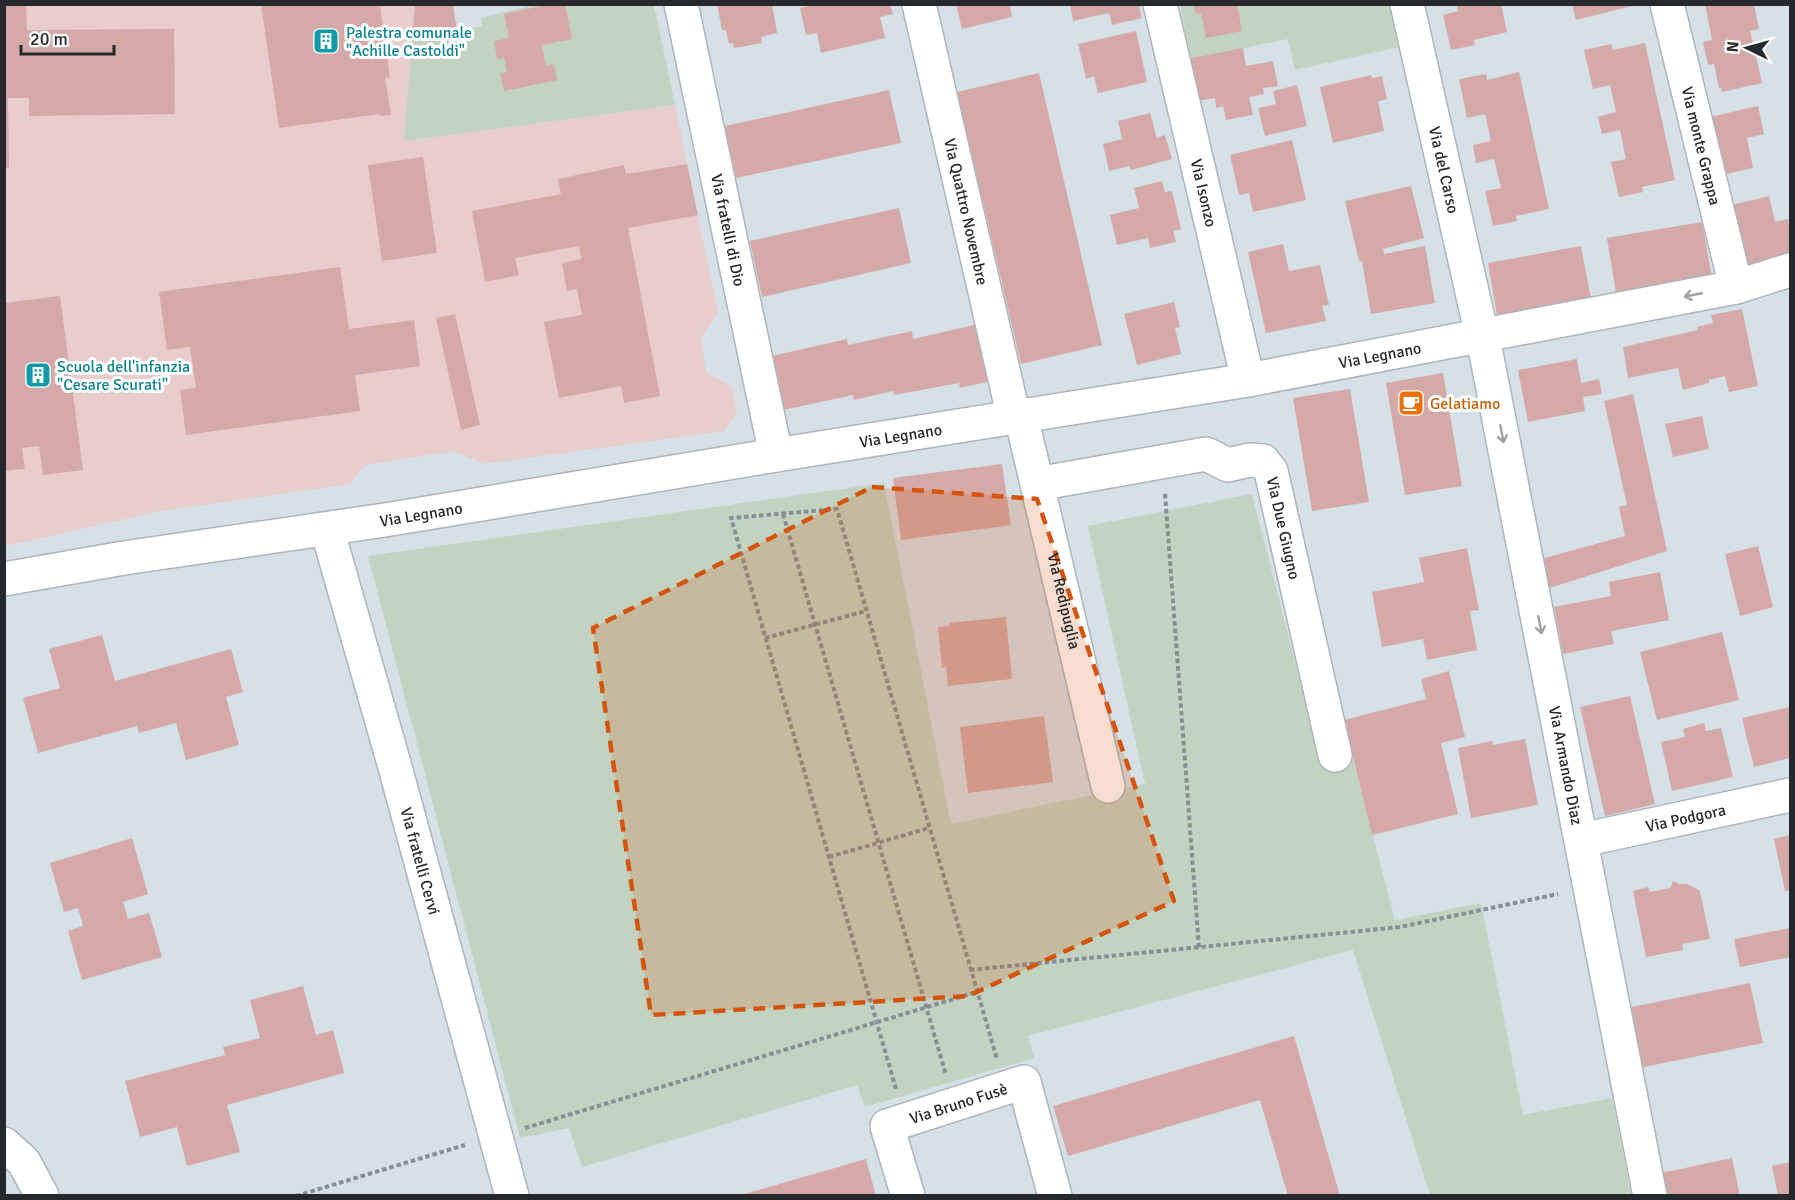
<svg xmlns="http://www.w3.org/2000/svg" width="1795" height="1200" font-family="Signika,sans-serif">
  <rect width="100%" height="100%" fill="#d6e0e7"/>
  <path fill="#e8cdcc" d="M4,5H415L404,141L675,105L718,313L701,339L706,372L731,386L737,412L724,431L484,464L455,451L365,465L350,484L161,511L5,546Z"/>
  <path fill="#c2d4c1" d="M533,5H654L675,105L404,141L412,39L482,26L481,18Z
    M1180,5H1389L1399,47L1295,70L1288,39L1191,59Z
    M884,483L951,824L1145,784L1088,526L1252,494L1320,759L1351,752L1395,920L1481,903L1523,1115L1612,1098L1631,1195H1430L1353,950L1028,1036L1034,1058L865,1107L857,1085L582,1167L569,1128L520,1138L368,556Z"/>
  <path fill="#d5a9a7" d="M4,4H26L27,30L174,29L175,114L29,116V98H8L9,168H4Z
    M261,4H380L390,78H385L391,115L381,116L379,114L279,128Z
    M550,4H565L572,39L542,45L546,66L554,64L557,80L504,91L500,73L507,72L504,58L497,59L494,41L509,38L504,14Z
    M717,4H772L777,33L761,37L762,43L734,48L733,43L729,44L726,30H722Z
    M816,4H890L893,14L880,17L885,38L821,53L817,33L806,35L800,8Z
    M956,4H1010L1012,17L962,29Z
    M1070,4H1145V5L1139,7L1142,18L1112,25L1109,13L1073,21Z
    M1193,4H1237L1242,31L1206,38L1201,13L1195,14Z
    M1457,4H1501L1507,32L1474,40L1475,45L1451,50L1443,15L1458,11Z
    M1572,4H1636V5L1576,20Z
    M1705,4H1754L1759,29L1750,31L1762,83L1722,92L1721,88H1719L1714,64L1708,65L1703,42L1712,40Z
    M415,5H453L457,30L412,39Z
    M1136,31L1147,82L1098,93L1094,76L1086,79L1078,44Z
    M1645,43L1675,180L1642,187L1643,192L1619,197L1611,162L1626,159L1620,130L1602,134L1598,117L1616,112L1610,85L1593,89L1584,50L1611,44L1613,50Z
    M1243,48L1246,66L1273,61L1278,86L1263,88L1264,94L1249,97L1253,115L1226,120L1223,106L1216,108L1215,98L1197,101L1188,59Z
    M1519,72L1549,209L1516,216L1517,221L1493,226L1485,191L1501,188L1494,159L1476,163L1473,145L1491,141L1485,114L1467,118L1459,79L1486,74L1487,80Z
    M1039,73L1102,345L1021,364L957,92Z
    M1371,75L1372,78L1382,76L1387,99L1378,101L1384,131L1333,143L1320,87Z
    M1297,85L1307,126L1265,136L1258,108L1276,104L1273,91Z
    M889,90L901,143L736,178L725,126Z
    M1758,106L1764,134L1747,138L1753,168L1722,175L1710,117Z
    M1150,113L1157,138L1165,135L1172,159L1131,170L1129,166L1109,171L1103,144L1122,139L1118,121Z
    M1292,140L1306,200L1253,212L1249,193L1239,195L1230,155Z
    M423,157L437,253L382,261L368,165Z
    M687,164L698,215L628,228L660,396L624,403L621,386L559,398L544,322L582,315L577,289L567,291L562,263L581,259L579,246L515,258L519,275L485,282L472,211L561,194L558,179L624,165L626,174Z
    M1162,181L1165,192L1172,191L1181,229L1173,231L1176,242L1150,248L1148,238L1117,245L1110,215L1139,208L1134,188Z
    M1411,186L1424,238L1383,249L1384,254L1425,246L1435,303L1371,314L1362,261H1359L1345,201Z
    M1769,196L1775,222L1788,219L1790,231V255L1742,266L1728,206Z
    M899,208L911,263L762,297L750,241Z
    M1702,222L1712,277L1616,293L1607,238Z
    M1283,244L1289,271L1320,265L1329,305L1322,306L1326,321L1266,333L1248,252Z
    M1581,246L1591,299L1497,315L1488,263Z
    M340,267L349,329L414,320L420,366L355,375L360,411L186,435L180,390L196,388L190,347L167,350L159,292Z
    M60,296L83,470L43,475L39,446L22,448L25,469L4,471V303Z
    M1174,302L1180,327L1175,328L1181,354L1137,365L1124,314Z
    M1742,309L1758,386L1729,392L1725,376L1709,380V383L1683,390L1678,368L1628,378L1623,347L1698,330L1697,327L1713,323L1711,315Z
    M455,314L480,425L461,430L436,318Z
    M978,324L991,381L960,388L959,383L894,395L893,391L854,400L853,395L783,410L772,356L847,339L848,345L912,331L913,339Z
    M1577,359L1581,383L1599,379L1602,394L1583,397L1585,411L1528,422L1518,370Z
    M1443,373L1462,486L1405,495L1386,383Z
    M1350,389L1369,502L1312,511L1293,398Z
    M1633,394L1667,551L1546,589L1541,559L1625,536L1619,507L1627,505L1604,401Z
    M1702,416L1709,449L1673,457L1665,424Z
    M1002,464L1011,525L901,540L893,478Z
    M1758,546L1773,607L1740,616L1725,554Z
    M1467,548L1479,610L1470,611L1477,650L1427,660L1423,639L1382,647L1372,592L1424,582L1419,558Z
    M1660,572L1669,620L1611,631L1614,644L1563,654L1554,607L1611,596L1609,582Z
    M1006,617L1012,679L948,686L946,667L942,668L938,627L949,626V623Z
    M1722,632L1739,700L1657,720L1640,652Z
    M102,635L115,681L231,649L243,692L226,697L239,745L186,760L176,723L139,733L137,726L38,753L23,698L60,688L49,649Z
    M1449,671L1465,737L1441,743L1458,814L1372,835L1344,720L1426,699L1421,679Z
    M1630,696L1655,804L1605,816L1580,707Z
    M1790,707V758L1754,767L1742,718Z
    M1044,716L1053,782L968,793L960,727Z
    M1704,723L1706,731L1721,728L1733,777L1672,791L1661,742L1685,737L1683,729Z
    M1525,739L1538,805L1471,818L1458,748L1492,741L1493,745Z
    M1790,835V890L1785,891L1774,839Z
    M132,838L148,894L123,902L128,919L149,913L162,957L82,980L68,931L83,926L78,908L64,912L50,863Z
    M1673,881L1679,884H1687L1700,891L1710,939L1682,944L1683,950L1646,957L1633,891L1648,887L1650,892L1670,888Z
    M1790,928V957L1740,967L1734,939Z
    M1750,983L1763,1043L1639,1068L1627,1008Z
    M303,986L316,1035L333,1030L344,1073L227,1105L240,1152L187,1166L177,1127L140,1137L125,1081L225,1055L223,1047L260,1038L250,1000Z
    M1294,1036L1340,1196H1288L1260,1100L1068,1156L1053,1106Z
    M1732,1158L1740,1196H1662L1657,1174Z
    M866,1159L876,1196H742L741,1195Z
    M1790,1162V1196H1778L1772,1166Z"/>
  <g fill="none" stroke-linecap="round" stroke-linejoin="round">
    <g stroke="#acb5bc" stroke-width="36">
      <g id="minor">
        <path id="s1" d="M681,4L776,455"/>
        <path id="s2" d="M919,4L1014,418"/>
        <path id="s3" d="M1160,4L1248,380"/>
        <path id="s4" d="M1407,4L1487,358L1650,1196"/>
        <path id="s5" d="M1667,4L1736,287"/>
        <path id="s6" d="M1021,416L1108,786"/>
        <path id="s7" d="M1037,484L1206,454L1228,465L1250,460L1263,461L1271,471L1335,755"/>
        <path id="s8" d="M327,529L395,767L512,1196"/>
        <path id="s9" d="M4,579L124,558L385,520L776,455L1248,380L1736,287L1790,270"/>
        <path id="s10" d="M1582,840L1790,795"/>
        <path d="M4,1144L24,1162L42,1196"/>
        <path id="s11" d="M908,1196L887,1126L1024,1082L1055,1196"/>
      </g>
    </g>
    <path stroke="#878e93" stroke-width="4" stroke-dasharray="4.5 3" stroke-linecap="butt" d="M1165,494L1199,948
      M783,514L946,1075
      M765,638L866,611
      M829,857L929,828
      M970,970L1400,927L1558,894
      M896,1089L731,518L837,509L997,1059
      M525,1128L977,992
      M296,1196L465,1145"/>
    <use href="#minor" stroke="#fff" stroke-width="33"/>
  </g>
  <defs><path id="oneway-shaft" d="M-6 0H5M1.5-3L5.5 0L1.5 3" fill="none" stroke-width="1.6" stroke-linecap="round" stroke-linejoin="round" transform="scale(1.5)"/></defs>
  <g stroke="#9d9fa0">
    <use href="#oneway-shaft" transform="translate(1693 295) rotate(169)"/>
    <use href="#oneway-shaft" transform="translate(1502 434) rotate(79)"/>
    <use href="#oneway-shaft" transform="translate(1540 625) rotate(79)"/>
  </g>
  <path fill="#d4540f" fill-opacity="0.2" stroke="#d4540f" stroke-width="4.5" stroke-dasharray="12 8" stroke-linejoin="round" d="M872,487L1037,499L1174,901L968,996L651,1015L593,628Z"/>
  <defs>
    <g id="building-square" transform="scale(1.35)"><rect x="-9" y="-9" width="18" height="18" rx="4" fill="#0f9aa8" stroke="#fff"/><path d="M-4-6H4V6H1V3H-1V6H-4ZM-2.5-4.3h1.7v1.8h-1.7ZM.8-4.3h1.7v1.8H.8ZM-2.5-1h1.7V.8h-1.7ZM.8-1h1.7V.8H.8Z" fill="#fff"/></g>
    <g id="cafe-square" transform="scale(1.35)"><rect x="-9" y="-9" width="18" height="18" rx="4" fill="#e8710a" stroke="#fff"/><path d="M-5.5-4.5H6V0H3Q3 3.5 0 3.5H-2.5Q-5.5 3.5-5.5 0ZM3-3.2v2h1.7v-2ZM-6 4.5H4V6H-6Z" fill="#fff"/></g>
  </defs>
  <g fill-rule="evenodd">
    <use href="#building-square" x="326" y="41"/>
    <use href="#building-square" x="38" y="375"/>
    <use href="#cafe-square" x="1411" y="403"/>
  </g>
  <g text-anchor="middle" stroke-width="6" stroke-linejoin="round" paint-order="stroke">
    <g font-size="16" fill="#0d838f" stroke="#fff" text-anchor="start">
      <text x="346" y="38">Palestra comunale<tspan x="346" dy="18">"Achille Castoldi"</tspan></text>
      <text x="57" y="372">Scuola dell'infanzia<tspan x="57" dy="18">"Cesare Scurati"</tspan></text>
    </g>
    <g font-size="16" fill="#25292c" stroke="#fff">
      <text dy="6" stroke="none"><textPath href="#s5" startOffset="146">Via monte Grappa</textPath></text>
      <text dy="6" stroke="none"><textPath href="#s4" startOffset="170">Via del Carso</textPath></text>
      <text dy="6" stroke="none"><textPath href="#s3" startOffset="194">Via Isonzo</textPath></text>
      <text dy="6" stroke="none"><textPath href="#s2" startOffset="213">Via Quattro Novembre</textPath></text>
      <text dy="6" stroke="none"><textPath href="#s1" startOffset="231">Via fratelli di Dio</textPath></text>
      <text dy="6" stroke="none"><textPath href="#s9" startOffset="1394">Via Legnano</textPath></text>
      <text dy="6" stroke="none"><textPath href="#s9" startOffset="908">Via Legnano</textPath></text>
      <text dy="6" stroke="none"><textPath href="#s9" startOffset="422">Via Legnano</textPath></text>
      <text dy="6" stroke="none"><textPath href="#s7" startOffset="303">Via Due Giugno</textPath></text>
      <text dy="6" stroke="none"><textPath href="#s6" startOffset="190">Via Redipuglia</textPath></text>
      <text dy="6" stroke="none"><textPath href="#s4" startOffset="778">Via Armando Diaz</textPath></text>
      <text dy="6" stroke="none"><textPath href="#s10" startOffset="106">Via Podgora</textPath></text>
      <text dy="6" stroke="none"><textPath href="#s8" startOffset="345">Via fratelli Cervi</textPath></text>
      <text dy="6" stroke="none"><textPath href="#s11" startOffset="148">Via Bruno Fusè</textPath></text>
    </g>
    <g font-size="16" fill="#c56008" stroke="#fff" text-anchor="start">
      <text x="1430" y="409">Gelatiamo</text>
    </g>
  </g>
  <rect width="1795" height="1200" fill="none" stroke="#25292c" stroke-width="12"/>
  <g transform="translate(1747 48) rotate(275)" stroke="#ffffff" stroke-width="4.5" paint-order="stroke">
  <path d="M0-4.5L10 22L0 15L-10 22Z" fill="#25292c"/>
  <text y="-9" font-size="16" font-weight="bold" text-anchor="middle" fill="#25292c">N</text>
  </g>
  <path d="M21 45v9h93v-9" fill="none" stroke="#25292c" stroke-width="3"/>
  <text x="30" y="45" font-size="18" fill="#25292c" stroke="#ffffff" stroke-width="4.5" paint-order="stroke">20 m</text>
</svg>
